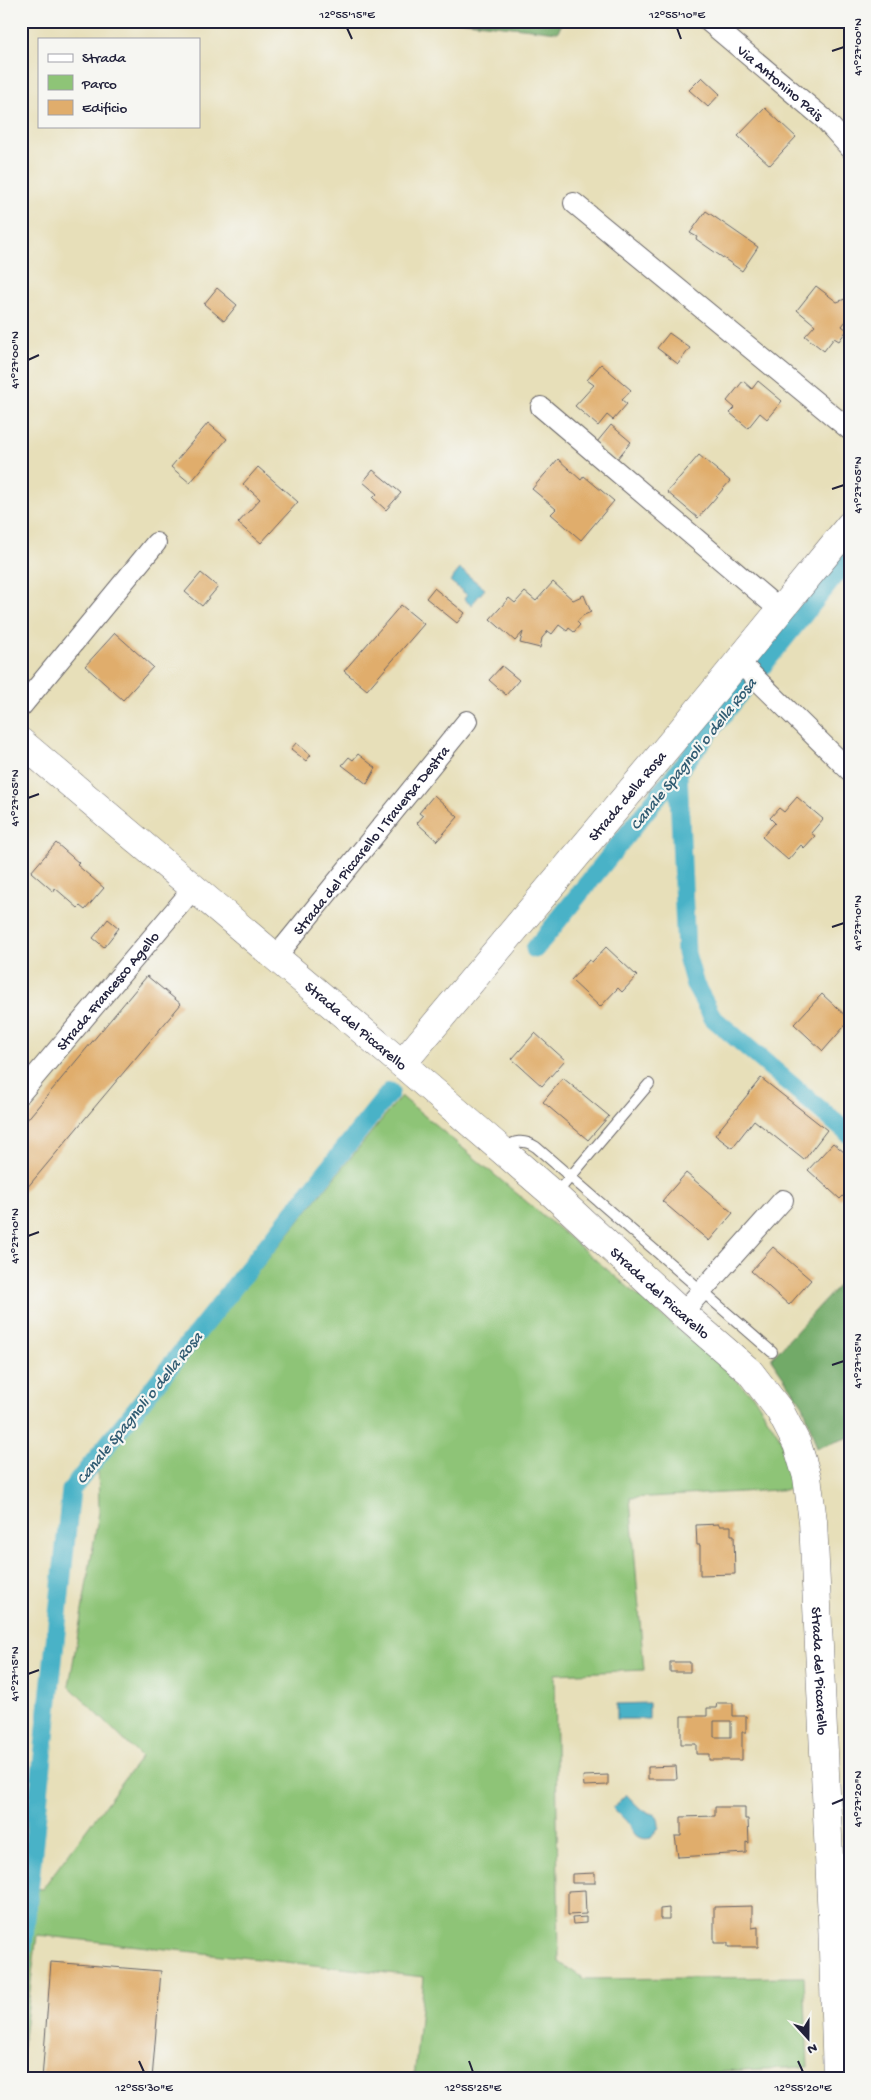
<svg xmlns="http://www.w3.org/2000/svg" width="871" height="2100" font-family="'Gochi Hand',sans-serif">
  <rect width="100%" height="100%" fill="#f6f6f2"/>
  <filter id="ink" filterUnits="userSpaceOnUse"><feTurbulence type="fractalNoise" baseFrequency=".02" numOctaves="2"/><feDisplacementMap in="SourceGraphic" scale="10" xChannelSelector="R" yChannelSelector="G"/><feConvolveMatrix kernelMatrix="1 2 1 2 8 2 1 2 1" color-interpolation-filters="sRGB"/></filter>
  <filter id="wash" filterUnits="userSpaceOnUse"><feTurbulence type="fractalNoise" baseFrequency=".0096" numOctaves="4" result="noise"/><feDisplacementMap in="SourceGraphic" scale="20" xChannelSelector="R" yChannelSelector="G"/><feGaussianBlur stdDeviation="1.12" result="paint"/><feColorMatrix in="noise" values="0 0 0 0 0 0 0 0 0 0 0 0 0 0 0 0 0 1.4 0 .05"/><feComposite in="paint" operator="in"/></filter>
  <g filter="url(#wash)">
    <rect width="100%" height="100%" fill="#e7dfb9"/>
    <path fill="#8ec477" stroke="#587359" d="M401,1096L718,1363L754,1397L781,1439L796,1489L630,1498L644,1670L555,1674L559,1962L584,1979L804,1977L808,2067L721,2071V2079H414L424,1977L37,1935L21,2061V1887L42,1889L141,1757L69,1686L99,1512L98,1467Z
      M21,1709L28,1710L26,1820L21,1856Z"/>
    <path fill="#72aa68" stroke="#4a6652" d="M458,21H563L558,32Z
      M850,1273V1437L817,1448L803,1405L771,1359Z"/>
    <path fill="#48b2c7" stroke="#356a81" d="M460,569L485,589L471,605L464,599L467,595L450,581Z
      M649,1703V1719H617V1704Z
      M626,1794C631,1799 636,1805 641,1809C650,1816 659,1810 659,1827L651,1838C640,1841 632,1835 630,1824L613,1808Z"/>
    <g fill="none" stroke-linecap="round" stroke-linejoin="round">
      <path stroke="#48b2c7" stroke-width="19" d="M678,771L686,953L695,985L713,1018L850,1135
        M535,949L850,557
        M21,1966L71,1490L390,1092"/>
    </g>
    <g id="blocks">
      <path fill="#e0ad6c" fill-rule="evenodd" d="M702,77L720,94L708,107L689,90Z
        M765,108L796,137L770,165L738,136Z
        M706,211L758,247L742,271L696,239L697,237L690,233Z
        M816,286L837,302L845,299L850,311V316L842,326L847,330L839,341L834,338L824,351L805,336L815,325L797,310Z
        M217,288L237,305L224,321L204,304Z
        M669,333L690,348L678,364L657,348Z
        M601,364L631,390L622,400L627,404L613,420L607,415L598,426L575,406L594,385L587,380Z
        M743,381L752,389L758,381L782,401L767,419L760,413L748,428L730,413L735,408L727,401Z
        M208,423L227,439L190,483L171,467Z
        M611,425L631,442L617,459L597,442Z
        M699,455L730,481L698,518L667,492Z
        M558,459L581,480L584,476L614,501L581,540L551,514L556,509L532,489Z
        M258,467L298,502L261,543L238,523L260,499L243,484Z
        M373,470L401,493L386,510L373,498L377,494L363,482Z
        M201,573L218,587L202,606L185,592Z
        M553,582L573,600L584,595L591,612L582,616L577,622L580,625L574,632L569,628L567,631L559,625L552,634L548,631L542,638L540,648L520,643L523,632L515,641L490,619L509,598L515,603L525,592L536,601Z
        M434,588L465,613L457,623L426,598Z
        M401,605L424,624L367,690L344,671Z
        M115,633L153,667L123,700L85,666Z
        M502,666L519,680L506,695L489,680Z
        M296,743L311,755L306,761L291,749Z
        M358,754L376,768L367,784L342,765L349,757L353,760Z
        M434,795L458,817L437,841L417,823L423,816L419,813Z
        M797,797L823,819L811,833L815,836L804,848L801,845L788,860L762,837L775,823L770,818L779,808L784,812Z
        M56,843L79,863L77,865L104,888L85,910L80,906L78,908L55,888L54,892L31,872Z
        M108,919L119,928L104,947L93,938Z
        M606,947L637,976L622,992L618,988L600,1007L571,980L589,960L592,962Z
        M147,976L181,1004L21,1195V1127Z
        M822,994L850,1020L823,1051L794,1024Z
        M535,1033L565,1060L542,1086L512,1059Z
        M563,1078L609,1116L588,1140L543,1102Z
        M761,1078L827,1130L804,1160L754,1120L732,1148L715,1135Z
        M833,1143L850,1157V1189L840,1199L808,1170Z
        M686,1173L733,1213L709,1241L662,1201Z
        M773,1247L811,1280L789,1305L751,1271Z
        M719,1524V1526H731V1535H734L735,1574L700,1575V1545H697L696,1525Z
        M670,1662H690V1672H670Z
        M717,1703H733V1716H746V1732H742V1760H709V1754H696V1744H681V1716H707V1708H716ZM714,1721H731V1737H714Z
        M676,1766L677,1779H648V1767Z
        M608,1775V1785L584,1786L583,1776Z
        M715,1807H745V1819H748L749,1843L746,1842V1853L678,1857L675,1836H681V1817L715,1816Z
        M595,1873V1883H572V1874Z
        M585,1890L586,1914L568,1915V1891Z
        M752,1906V1928L758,1927V1947H728V1943H714V1907Z
        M669,1908V1919H660V1909Z
        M586,1917V1923L573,1924L572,1918Z
        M51,1962L161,1971L152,2079H42Z"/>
    </g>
  </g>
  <g filter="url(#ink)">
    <use href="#blocks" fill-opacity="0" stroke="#676467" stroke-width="1"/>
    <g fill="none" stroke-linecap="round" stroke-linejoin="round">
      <g stroke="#676467" stroke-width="12">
        <path id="lane" d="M504,1150C513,1140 524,1139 536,1147L772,1352
          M555,1195L649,1084"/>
      </g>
      <g stroke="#676467" stroke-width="22">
        <g id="street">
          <path id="s1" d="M708,21L823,118L850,148"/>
          <path d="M574,203L850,430"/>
          <path d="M541,407L780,610"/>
          <path d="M739,662L850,771"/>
          <path d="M21,707L156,543"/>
          <path id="s2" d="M275,958L467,721"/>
          <path id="s3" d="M21,1093L193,889"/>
          <path d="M682,1313L783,1200"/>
        </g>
      </g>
      <g stroke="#676467" stroke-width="29">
        <g id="secondary">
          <path id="s4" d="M21,742L402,1064L555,1196L682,1313L750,1372L780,1411L797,1444L807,1477L813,1521L832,1919L837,2079"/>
          <path id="s5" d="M402,1064L711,695L850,525"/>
        </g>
      </g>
      <use href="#lane" stroke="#fff" stroke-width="10"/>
      <use href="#street" stroke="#fff" stroke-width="20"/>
      <use href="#secondary" stroke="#fff" stroke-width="28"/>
    </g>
  </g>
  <path fill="none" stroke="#22223b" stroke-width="2" d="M347,28L352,39M677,28L681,39M832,51L844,47M28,360L39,355M832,489L844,485M28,798L39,794M832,927L844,923M28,1236L39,1232M832,1365L844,1361M28,1674L39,1670M832,1804L844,1799M139,2061L144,2072M469,2061L473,2072M798,2061L803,2072"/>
  <g text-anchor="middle" stroke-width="4.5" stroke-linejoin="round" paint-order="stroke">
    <g font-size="15" fill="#22223b" stroke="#f6f6f2">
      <text dy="5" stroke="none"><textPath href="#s1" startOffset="95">Via Antonino Pais</textPath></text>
      <text dy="5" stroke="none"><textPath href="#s5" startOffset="350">Strada della Rosa</textPath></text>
      <text dy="5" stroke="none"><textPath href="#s2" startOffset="152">Strada del Piccarello I Traversa Destra</textPath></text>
      <text dy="5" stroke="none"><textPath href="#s3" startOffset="134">Strada Francesco Agello</textPath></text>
      <text dy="5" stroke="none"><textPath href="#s4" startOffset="439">Strada del Piccarello</textPath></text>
      <text dy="5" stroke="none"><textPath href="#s4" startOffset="844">Strada del Piccarello</textPath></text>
      <text dy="5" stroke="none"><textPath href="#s4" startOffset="1279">Strada del Piccarello</textPath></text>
    </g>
    <g font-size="16" font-style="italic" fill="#315c73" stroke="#f6f6f2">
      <text transform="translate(692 753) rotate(-51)" y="6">Canale Spagnoli o della Rosa</text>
      <text transform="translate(138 1407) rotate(-51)" y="6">Canale Spagnoli o della Rosa</text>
    </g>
  </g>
  <rect width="871" height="2100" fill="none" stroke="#f6f6f2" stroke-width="55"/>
  <rect x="38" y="38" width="162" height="90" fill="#f6f6f2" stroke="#a1a1a9"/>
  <rect x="48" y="54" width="25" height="8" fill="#ffffff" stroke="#a1a1a9"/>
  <text x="82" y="62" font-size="15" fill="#22223b">Strada</text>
  <rect x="48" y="75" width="25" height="15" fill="#8ec477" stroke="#a1a1a9"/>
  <text x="82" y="88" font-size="15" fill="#22223b">Parco</text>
  <rect x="48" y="100" width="25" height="15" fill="#e0ad6c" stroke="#a1a1a9"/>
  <text x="82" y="112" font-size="15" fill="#22223b">Edificio</text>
  <g transform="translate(808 2038) rotate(159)" stroke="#f6f6f2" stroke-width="4" paint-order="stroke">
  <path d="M0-4L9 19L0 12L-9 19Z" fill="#22223b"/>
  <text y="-8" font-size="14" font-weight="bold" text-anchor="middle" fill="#22223b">N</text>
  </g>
  <rect x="28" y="28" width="816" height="2044" fill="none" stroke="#22223b" stroke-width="2"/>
  <g font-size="12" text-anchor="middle" fill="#22223b">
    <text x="347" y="18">12°55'15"E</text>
    <text x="677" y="18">12°55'10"E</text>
    <text transform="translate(857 47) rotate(-90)" y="4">41°27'00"N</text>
    <text transform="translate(14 360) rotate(-90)" y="4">41°27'00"N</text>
    <text transform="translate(857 485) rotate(-90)" y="4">41°27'05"N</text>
    <text transform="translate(14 798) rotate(-90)" y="4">41°27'05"N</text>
    <text transform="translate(857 923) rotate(-90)" y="4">41°27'10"N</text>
    <text transform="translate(14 1236) rotate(-90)" y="4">41°27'10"N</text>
    <text transform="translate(857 1361) rotate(-90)" y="4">41°27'15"N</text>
    <text transform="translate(14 1674) rotate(-90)" y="4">41°27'15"N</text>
    <text transform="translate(857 1799) rotate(-90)" y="4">41°27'20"N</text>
    <text x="144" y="2091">12°55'30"E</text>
    <text x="473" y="2091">12°55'25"E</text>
    <text x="803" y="2091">12°55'20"E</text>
  </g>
</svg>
